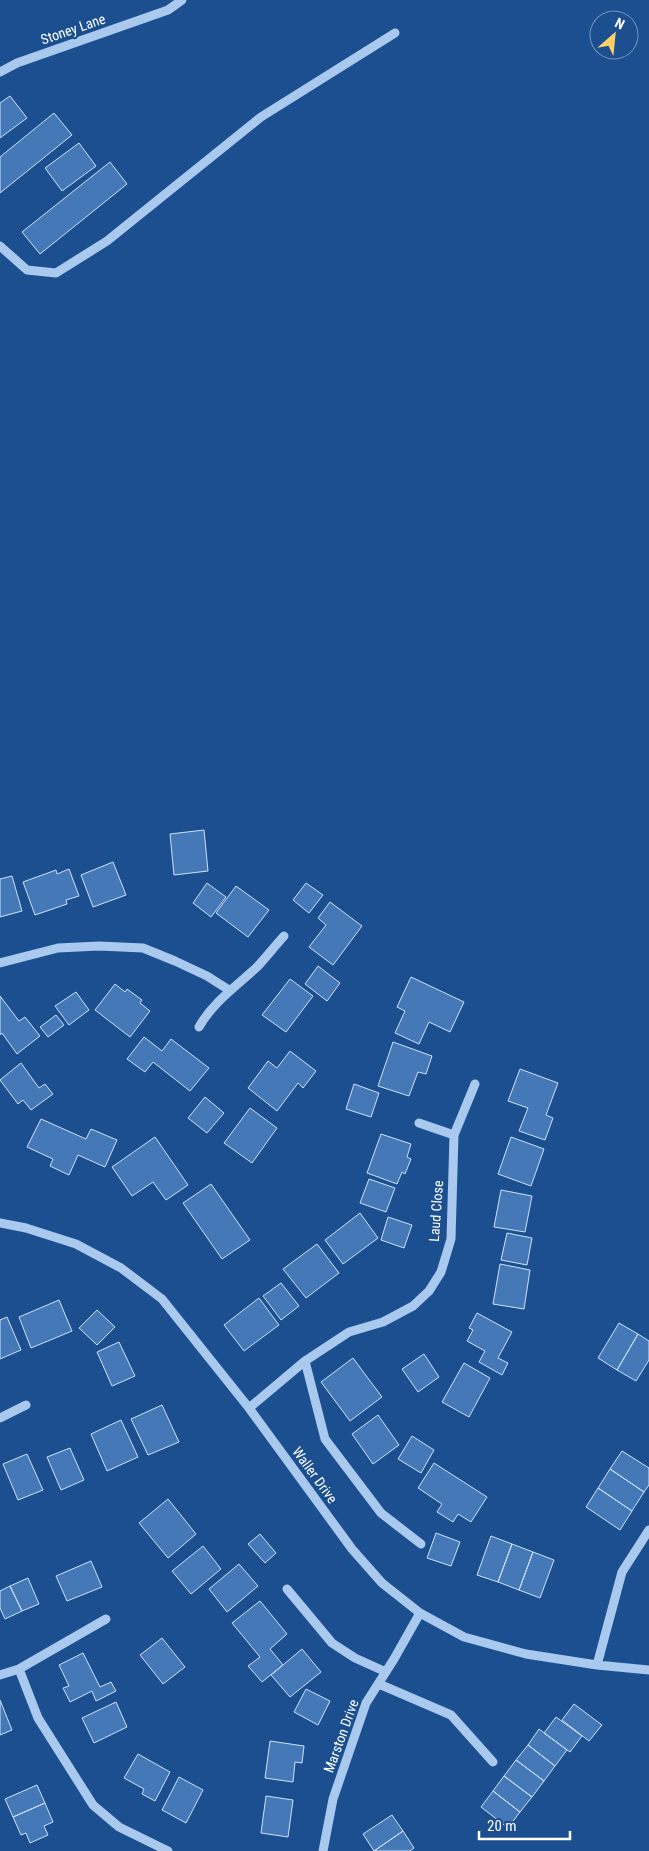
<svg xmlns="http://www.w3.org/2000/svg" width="649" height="1851" font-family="'Roboto Condensed',sans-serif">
  <rect width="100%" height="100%" fill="#1b4f8f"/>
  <path fill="#4478b7" stroke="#cfe3fa" d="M10,96L27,118L0,138V103Z
    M54,113L72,135L0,193V157Z
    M79,143L96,166L62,191L45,168Z
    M110,162L127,184L40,254L22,232Z
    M204,830L208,871L174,875L170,834Z
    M113,862L126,895L93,907L81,875Z
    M69,869L79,896L66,900L67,904L35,915L23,882L56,870L57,874Z
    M12,876L22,911L0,917V879Z
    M207,883L226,897L211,917L193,903Z
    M306,883L323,895L309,913L293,900Z
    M236,886L269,910L248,937L216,913Z
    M330,902L362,926L333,965L309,947L326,925L318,918Z
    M318,966L340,983L327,1001L305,984Z
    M411,977L464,1002L450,1032L429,1022L419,1044L395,1033L405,1011L397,1007Z
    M290,979L313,996L286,1032L262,1015Z
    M115,984L125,992L127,989L142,1000L140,1003L150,1011L130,1037L95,1010Z
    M76,992L89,1010L69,1025L55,1006Z
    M0,996L19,1021L25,1017L40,1036L17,1054L2,1033L0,1035Z
    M56,1015L64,1025L48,1037L40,1027Z
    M144,1037L162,1051L171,1039L209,1068L190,1091L153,1062L145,1072L127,1059Z
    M393,1042L432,1056L426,1074L418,1072L409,1096L378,1086Z
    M290,1051L316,1071L303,1088L298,1083L277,1111L248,1088L268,1061L277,1068Z
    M21,1063L39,1088L45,1084L53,1094L31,1110L23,1100L18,1104L0,1080Z
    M520,1069L558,1083L546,1115L553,1118L545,1140L519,1131L528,1108L508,1101Z
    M354,1084L379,1093L371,1117L346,1109Z
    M205,1097L224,1113L207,1133L188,1118Z
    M250,1108L277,1128L252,1163L224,1143Z
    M41,1119L86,1139L91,1129L117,1140L105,1167L78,1155L69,1175L50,1166L53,1159L27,1147Z
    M381,1134L411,1144L407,1157L411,1159L405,1174L402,1172L397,1184L367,1173Z
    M155,1137L188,1185L166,1200L153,1182L132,1196L112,1167Z
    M511,1137L544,1149L531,1186L498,1174Z
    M369,1179L395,1188L386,1212L360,1203Z
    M211,1184L250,1240L222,1259L183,1203Z
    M501,1190L532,1196L525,1232L494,1227Z
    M360,1213L378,1238L343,1264L325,1240Z
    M388,1217L412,1225L404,1248L381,1240Z
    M507,1233L532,1238L527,1265L501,1260Z
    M317,1244L339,1273L306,1298L283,1269Z
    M500,1264L530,1270L524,1309L493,1304Z
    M281,1283L299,1306L281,1320L263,1296Z
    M259,1298L279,1325L244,1351L224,1325Z
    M59,1300L72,1331L31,1348L19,1317Z
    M97,1310L115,1327L97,1345L79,1328Z
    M477,1313L512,1332L498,1358L508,1363L502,1375L479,1362L485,1351L467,1341L473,1330L469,1328Z
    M7,1317L21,1350L0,1359V1320Z
    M619,1323L638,1334L617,1370L598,1358Z
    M638,1334L649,1341V1360L636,1381L617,1370Z
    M119,1342L135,1376L112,1386L97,1352Z
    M424,1354L439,1377L418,1392L402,1369Z
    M353,1358L382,1397L350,1421L321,1382Z
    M464,1363L490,1378L469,1417L442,1402Z
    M162,1405L179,1442L148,1455L131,1419Z
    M378,1415L399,1445L373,1464L352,1434Z
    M121,1420L138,1457L107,1471L91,1434Z
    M412,1436L434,1450L421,1473L398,1459Z
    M70,1448L84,1480L61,1490L47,1457Z
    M622,1451L649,1468V1485L644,1492L610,1469Z
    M27,1454L43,1490L18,1500L3,1464Z
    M434,1463L487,1497L471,1522L458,1514L453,1522L437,1512L442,1504L418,1488Z
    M610,1469L644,1492L632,1511L598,1488Z
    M598,1488L632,1511L620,1530L586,1507Z
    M168,1499L196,1534L168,1558L139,1523Z
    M436,1533L460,1542L451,1566L427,1558Z
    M260,1534L276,1553L265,1563L248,1544Z
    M491,1536L512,1544L498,1582L477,1575Z
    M512,1544L533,1552L519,1590L498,1582Z
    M203,1546L221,1569L191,1594L172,1571Z
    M533,1552L554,1560L540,1598L519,1590Z
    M91,1561L102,1587L67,1601L56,1576Z
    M239,1564L258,1586L227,1612L209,1589Z
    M28,1578L39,1604L22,1611L10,1586Z
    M10,1586L22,1611L5,1619L0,1608V1591Z
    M260,1601L287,1634L270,1649L283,1665L262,1682L248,1666L260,1657L232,1623Z
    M162,1638L185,1667L163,1684L140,1655Z
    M302,1649L321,1672L290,1697L271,1675Z
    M83,1653L100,1687L111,1682L116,1691L96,1701L92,1691L70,1702L63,1688L69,1686L59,1665Z
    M306,1689L330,1701L318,1725L294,1712Z
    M0,1700L12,1730L0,1735Z
    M116,1702L127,1727L94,1743L82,1718Z
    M574,1704L602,1725L589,1741L562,1720Z
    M556,1717L582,1736L570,1752L544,1733Z
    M539,1729L567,1750L555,1766L528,1745Z
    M270,1741L304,1746L302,1763L295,1762L293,1782L265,1778Z
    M528,1745L555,1766L544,1781L516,1760Z
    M138,1754L170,1772L155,1801L142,1794L144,1789L124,1778Z
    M516,1760L544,1781L532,1797L504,1776Z
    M504,1776L532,1797L520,1812L493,1791Z
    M179,1777L203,1790L186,1823L162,1810Z
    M37,1785L45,1803L13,1817L5,1799Z
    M493,1791L520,1812L508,1828L481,1807Z
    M266,1796L293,1800L288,1837L261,1833Z
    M45,1803L53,1822L44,1826L48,1835L30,1843L26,1833L21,1835L13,1817Z
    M392,1815L403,1831L374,1851L363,1834Z
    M403,1831L414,1848L410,1851H374Z"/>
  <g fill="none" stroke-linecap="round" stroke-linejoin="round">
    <path stroke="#a9c9ee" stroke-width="9" d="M0,72L17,63L168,10L182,0
      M0,246L27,270L56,273L107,241L261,117L395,33
      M0,963L58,948L99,946L143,948L175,961L207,976L229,990
      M199,1027C213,1002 237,986 258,966C267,956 275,946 284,936
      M419,1123L454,1135
      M0,1223L26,1228L76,1244L121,1268L162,1299L249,1408L352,1549L382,1583L420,1613L464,1637L526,1654L597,1665L649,1670
      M305,1361L325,1439L381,1513L421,1544
      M249,1408L305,1361L349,1332L383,1322L413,1306L429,1291L441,1272L451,1239L454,1135L475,1084
      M0,1418L26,1405
      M287,1589L332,1643L355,1658L386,1672
      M597,1665L622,1572L649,1530
      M19,1669L38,1718L93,1805L119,1827L168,1851
      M0,1675L19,1669L106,1619
      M379,1684L451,1715L493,1762
      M323,1851L333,1799L366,1703L394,1659L420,1613"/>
  </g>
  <g text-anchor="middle" stroke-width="4.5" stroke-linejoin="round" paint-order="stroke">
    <g font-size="14" fill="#fff" stroke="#1b4f8f">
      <text transform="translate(73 29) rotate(-19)" y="5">Stoney Lane</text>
      <text transform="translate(436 1211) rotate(-86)" y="5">Laud Close</text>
      <text transform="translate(315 1475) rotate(54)" y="5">Waller Drive</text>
      <text transform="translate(341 1736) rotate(-70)" y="5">Marston Drive</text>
    </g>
  </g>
  <g transform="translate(614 35) rotate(27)"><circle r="24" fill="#1b4f8f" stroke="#7695bc"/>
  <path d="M0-4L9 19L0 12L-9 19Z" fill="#ffd166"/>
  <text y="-8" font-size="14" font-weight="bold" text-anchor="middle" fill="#ffffff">N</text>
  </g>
  <path d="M479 1831v8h91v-8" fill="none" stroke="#ffffff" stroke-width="2.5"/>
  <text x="487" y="1831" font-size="15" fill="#ffffff" stroke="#1b4f8f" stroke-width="4" paint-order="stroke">20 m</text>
</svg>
